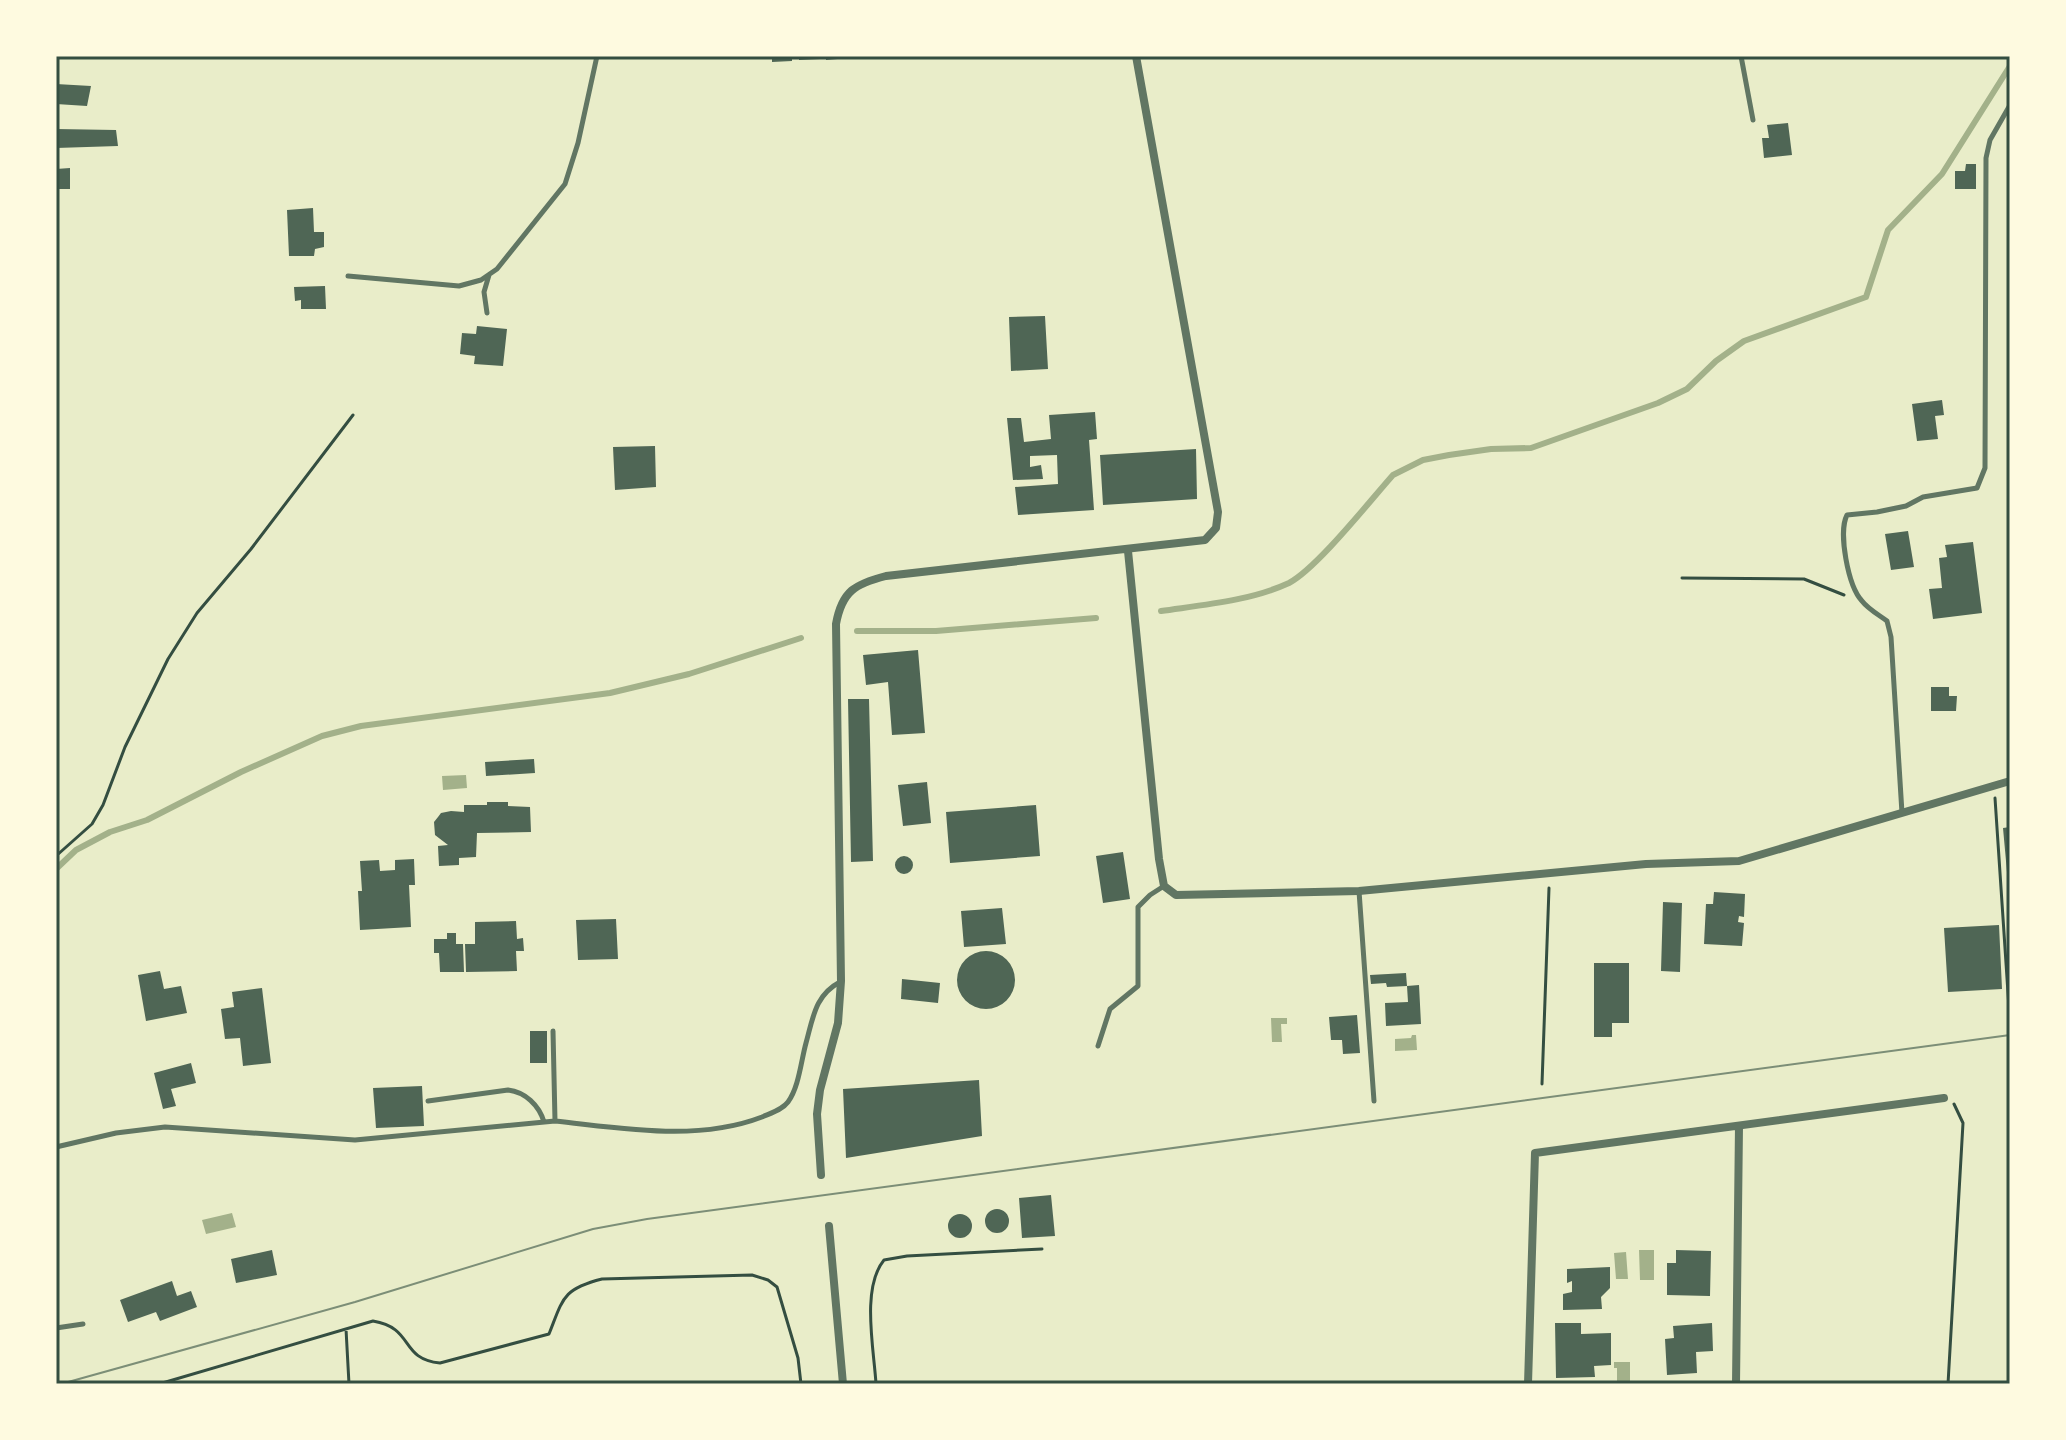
<svg xmlns="http://www.w3.org/2000/svg" width="2066" height="1440" font-family="'Work Sans',sans-serif">
  <rect width="100%" height="100%" fill="#e9edc9"/>
  <path fill="#a3b18a" d="M466,775L467,788L443,790L442,776Z
    M1271,1018H1287V1024H1281L1282,1042H1272Z
    M1412,1035H1416L1417,1050L1395,1051V1039L1411,1038Z
    M232,1213L236,1227L206,1234L202,1220Z
    M1639,1250H1654V1280H1640Z
    M1626,1252L1628,1279H1616L1614,1253Z
    M1614,1362H1630V1384H1617V1368H1614Z"/>
  <g fill="none" stroke-linecap="round" stroke-linejoin="round">
    <path stroke="#a3b18a" stroke-width="6" d="M1161,611C1202,605 1250,601 1289,583C1317,568 1369,502 1393,475L1423,460L1449,455L1491,449L1531,448L1658,403L1687,389L1716,361L1744,341L1866,297L1888,230L1942,174L2010,66
      M857,631H936L1096,618
      M56,869L76,850L110,832L147,820L241,772L322,736L361,726L610,693L689,674L801,638"/>
  </g>
  <path fill="#4f6655" d="M772,56H792V61L772,62Z
    M799,56H820V59L799,60Z
    M826,56H849V58L826,60Z
    M56,84L91,86L87,106L56,104Z
    M1788,123L1792,155L1764,158L1762,138H1769L1767,125Z
    M56,129L116,130L118,146L56,148Z
    M1966,164H1976V189H1955V171H1965Z
    M70,168V189H56V169Z
    M313,208L314,232H324V247L315,249L314,256H289L287,210Z
    M325,286L326,309H301V300L295,301L294,287Z
    M1045,316L1048,369L1011,371L1009,317Z
    M477,326L507,329L503,366L474,364L475,356L460,354L462,333L476,334Z
    M1942,400L1944,415L1935,416L1938,439L1917,441L1912,404Z
    M1095,412L1097,439L1089,440L1094,510L1018,515L1015,487L1058,484L1057,455L1030,456V467L1041,465L1043,479L1013,480L1007,418H1021L1024,442L1051,439L1049,415Z
    M655,446L656,487L615,490L613,447Z
    M1196,449L1197,499L1103,505L1100,455Z
    M1908,531L1914,567L1891,570L1885,534Z
    M1973,542L1982,613L1933,619L1929,589L1942,588L1939,558L1947,557L1945,545Z
    M918,650L925,733L892,735L888,682L866,685L863,655Z
    M1931,687H1949V696H1957L1956,711H1931Z
    M848,699H869L873,861L851,862Z
    M534,759L535,773L486,776L485,762Z
    M927,782L931,823L903,826L898,785Z
    M487,802H508V806L530,807L531,832L477,833L476,857L459,858V865L439,866L438,846L448,845L435,835L434,822L438,817L441,813L451,811L464,812V805H487Z
    M1036,805L1040,856L950,863L946,812Z
    M2010,827V883H2008L2003,828Z
    M1123,852L1130,899L1103,903L1096,856Z
    M895 865a9 9 0 1 1 18 0a9 9 0 1 1-18 0Z
    M414,859L415,885H409L411,927L360,930L358,891H362L360,861L379,860L380,871L395,870V860Z
    M1714,892L1745,894L1744,917L1739,916L1738,922L1744,923L1742,946L1704,944L1706,904H1713Z
    M1663,902L1682,903L1680,972L1661,971Z
    M1002,908L1006,944L964,947L961,911Z
    M616,919L618,959L578,960L576,920Z
    M516,921L517,939L523,938L524,951H516L517,971L466,972L465,944H475V922Z
    M1999,925L2002,989L1948,992L1944,928Z
    M447,933H456V944H463L464,972H440L439,953H434V939H447Z
    M957 980a29 29 0 1 1 58 0a29 29 0 1 1-58 0Z
    M1594,963H1629V1023H1612V1037H1594Z
    M160,971L164,989L181,986L187,1013L146,1021L138,975Z
    M1406,973L1407,986L1387,987L1386,983L1371,984L1370,975Z
    M902,979L940,983L938,1003L901,999Z
    M1419,985L1421,1024L1386,1026L1385,1003L1408,1002L1407,986Z
    M262,988L271,1063L243,1066L240,1038L225,1039L221,1009L234,1007L232,992Z
    M1357,1015L1360,1053L1343,1054L1342,1040H1331L1329,1017Z
    M530,1031H547V1063H530Z
    M191,1063L196,1083L171,1089L176,1106L163,1109L154,1073Z
    M979,1080L982,1136L846,1158L843,1089Z
    M422,1086L424,1126L376,1128L373,1088Z
    M1051,1195L1055,1236L1022,1238L1019,1198Z
    M985 1221a12 12 0 1 1 24 0a12 12 0 1 1-24 0Z
    M948 1226a12 12 0 1 1 24 0a12 12 0 1 1-24 0Z
    M272,1250L277,1275L236,1283L231,1259Z
    M1676,1250L1711,1251L1710,1296L1667,1295V1263H1676Z
    M1610,1267V1288L1601,1297L1602,1309L1563,1310V1294L1572,1292V1281L1567,1283V1269Z
    M172,1281L177,1296L191,1291L197,1307L160,1321L156,1312L128,1322L120,1300Z
    M1555,1323H1581V1334L1611,1333V1365L1594,1366L1595,1377L1556,1378Z
    M1712,1323L1713,1351L1696,1352L1697,1373L1667,1375L1665,1339L1674,1338L1673,1326Z"/>
  <g fill="none" stroke-linecap="round" stroke-linejoin="round">
    <path stroke="#344e41" stroke-width="3" d="M1682,578L1804,579L1844,595
      M1995,798L2010,1023
      M56,856L92,824L103,805L125,747L168,659L197,613L251,549L353,415
      M1542,1084L1549,888
      M346,1329L349,1384
      M159,1384L373,1321C415,1328 399,1359 440,1363L549,1334C563,1299 562,1289 602,1279L752,1275L768,1280L777,1287L798,1358L801,1384
      M876,1384C874,1349 861,1288 884,1260L907,1256L1042,1249
      M1948,1384L1963,1123L1954,1104"/>
    <path stroke="#617663" stroke-width="5" d="M1741,56L1753,120
      M348,276L459,286L481,280L497,269L565,184L578,143L597,56
      M487,313L484,292L489,275
      M1902,813L1891,637L1887,621C1879,615 1868,609 1862,601C1848,586 1838,532 1847,515L1877,512L1906,506L1923,497L1977,488L1985,468L1986,158L1990,140L2010,105
      M1359,891L1374,1101
      M1098,1046L1110,1009L1138,986V907L1150,895L1164,886
      M428,1101L508,1090C525,1092 539,1105 544,1122
      M555,1121C622,1128 697,1142 762,1117C771,1113 782,1110 788,1102C799,1087 801,1061 806,1043C813,1018 815,995 840,982
      M56,1147L116,1133L165,1127L355,1140L555,1121L553,1031
      M56,1328L83,1324"/>
    <path stroke="#617663" stroke-width="8" d="M1128,551L1159,859L1164,886L1176,895L1359,891L1646,864L1739,861L2010,781
      M821,1175L817,1114L820,1090L838,1023L841,981L836,624C842,591 855,584 886,576L1205,540L1216,528L1218,512L1136,56
      M829,1226L843,1384
      M1528,1384L1535,1153L1944,1098
      M1736,1384L1739,1126"/>
    <path stroke="#7c8e77" stroke-width="2" d="M61,1384L355,1302L593,1229L647,1219L2010,1035"/>
  </g>
  <rect width="2066" height="1440" fill="none" stroke="#fefae0" stroke-width="116"/>
  <rect x="58" y="58" width="1950" height="1324" fill="none" stroke="#344e41" stroke-width="3"/>
</svg>
